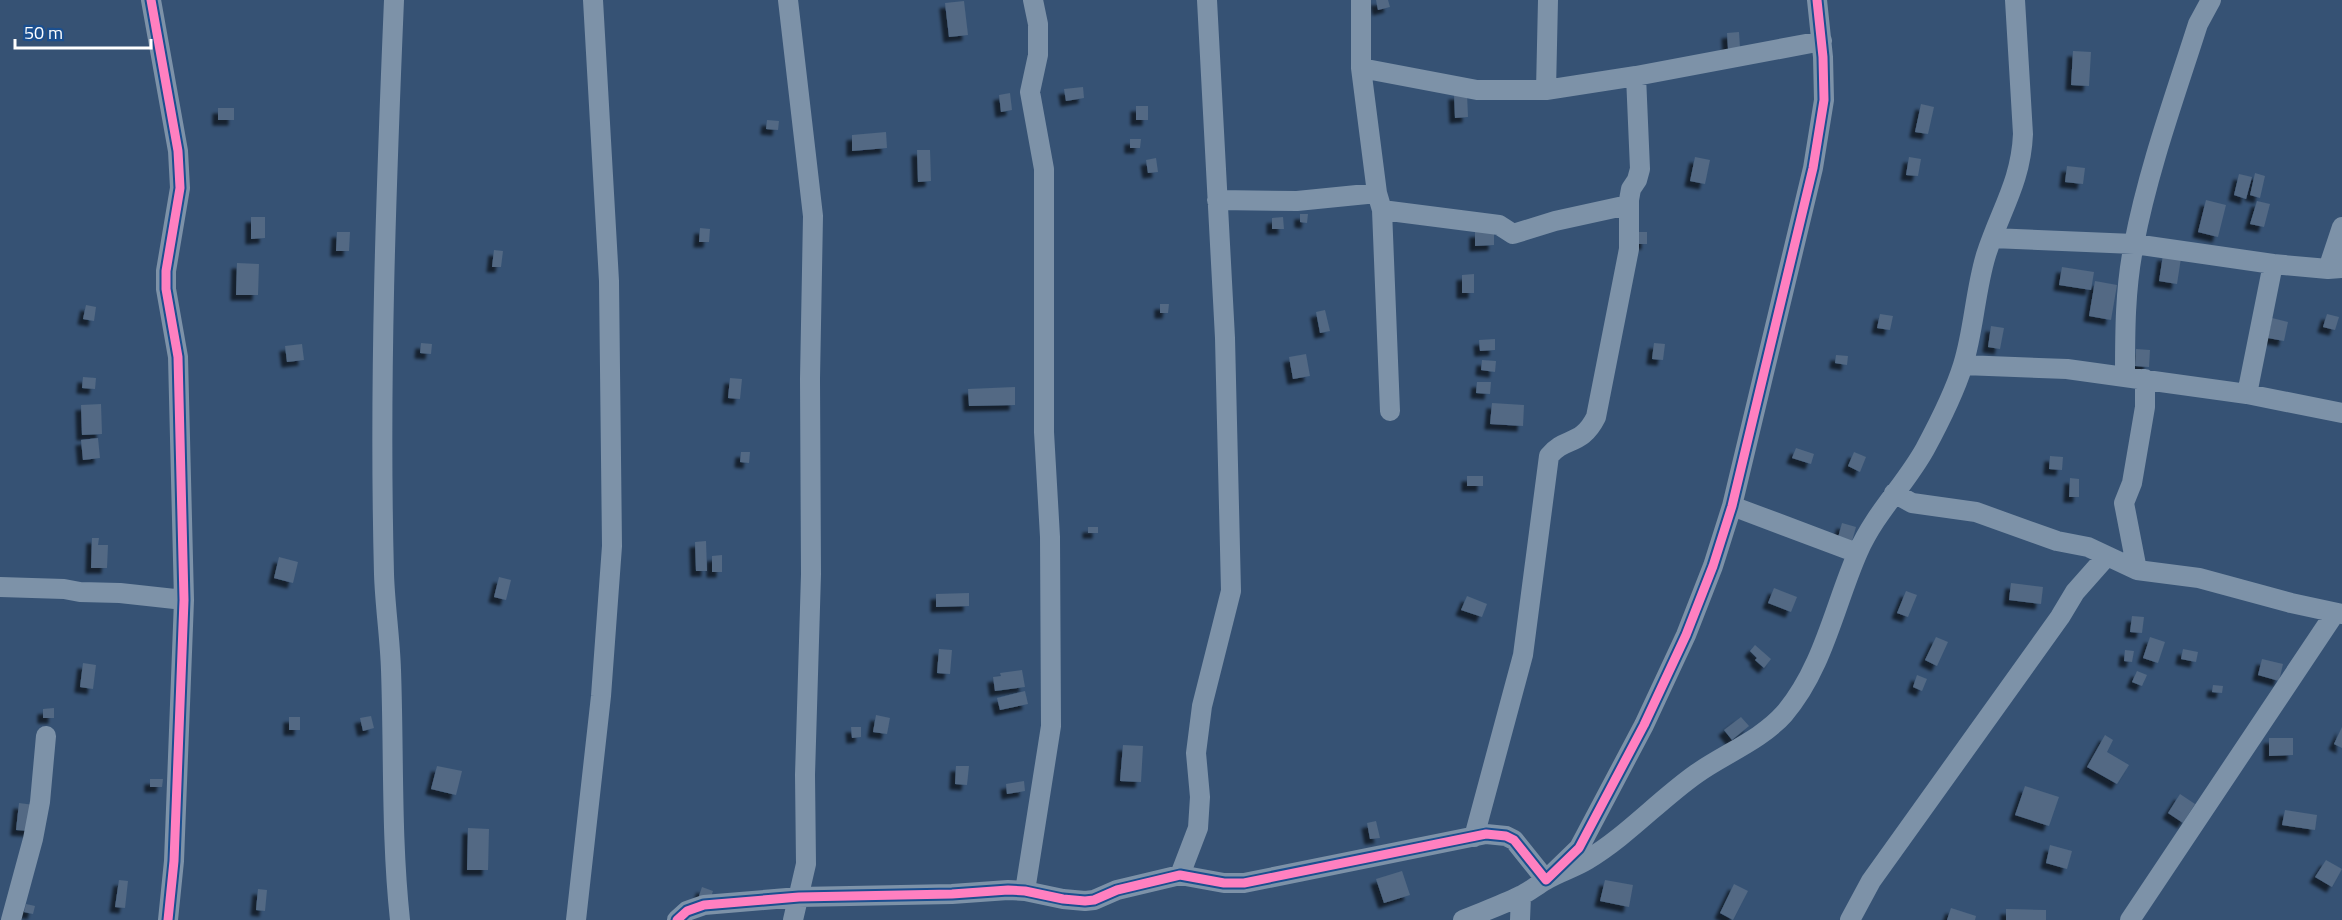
<svg xmlns="http://www.w3.org/2000/svg" width="2342" height="920" font-family="'Titillium Web',sans-serif">
  <defs>
    <filter id="shadow"><feDropShadow dx="-5.5" dy="5.5" stdDeviation="1.5" flood-color="#0009"/></filter>
  </defs>
  <rect width="100%" height="100%" fill="#365274"/>
  <path fill="#526984" filter="url(#shadow)" d="M1376,0H1388L1390,7L1378,10Z
    M964,1L968,35L949,37L945,3Z
    M1739,32L1740,48L1728,49L1727,33Z
    M2073,51L2091,52L2089,86L2071,85Z
    M1083,87L1084,98L1066,101L1064,89Z
    M1010,93L1012,110L1001,112L999,95Z
    M1454,94H1467L1468,117L1455,118Z
    M1921,104L1934,107L1928,134L1915,132Z
    M1136,106H1148V120H1136Z
    M218,108H234V120H218Z
    M767,120L779,121L778,130L766,129Z
    M886,132L887,148L852,151V135Z
    M1130,139H1141L1140,148H1130Z
    M917,150H930L931,181L918,182Z
    M1695,157L1710,160L1705,184L1690,181Z
    M1909,157L1921,159L1918,176L1906,175Z
    M1156,158L1158,172L1148,173L1146,160Z
    M2067,166L2085,168L2083,184L2065,182Z
    M2255,173L2265,176L2260,198L2250,195Z
    M2239,174L2252,177L2246,199L2234,195Z
    M2206,200L2226,205L2218,237L2198,232Z
    M2257,201L2270,204L2264,227L2250,224Z
    M1300,214H1308L1307,223L1300,222Z
    M251,217H265V238L251,239Z
    M1283,217L1284,229H1272V218Z
    M700,228L710,229L709,242H699Z
    M1494,231V245L1475,246V232Z
    M337,232H350L349,251H336Z
    M1639,232H1647V244H1638Z
    M494,250L503,251L501,267H492Z
    M2163,255L2181,258L2177,284L2159,281Z
    M237,263L259,264L258,295H236Z
    M2062,267L2094,272L2091,290L2059,285Z
    M1474,274V293H1462V275Z
    M2095,281L2117,285L2111,320L2089,316Z
    M1160,304H1169L1168,313H1160Z
    M86,305L96,307L94,321L83,319Z
    M1325,310L1330,331L1320,333L1316,312Z
    M1880,314L1893,316L1890,330L1877,328Z
    M2327,314L2339,317L2335,330L2323,327Z
    M2272,318L2288,322L2284,341L2268,338Z
    M1991,326L2004,328L2000,349L1988,347Z
    M1495,339V350L1480,351L1479,340Z
    M421,343L432,344L431,354L420,353Z
    M1654,343L1665,344L1663,360L1652,359Z
    M302,344L304,360L287,362L285,346Z
    M2136,349L2150,350L2149,367L2135,366Z
    M1306,354L1310,376L1293,379L1289,357Z
    M1836,355L1848,356L1847,365L1835,363Z
    M1482,360L1496,361L1495,372L1481,370Z
    M83,377L96,378L95,389L82,388Z
    M730,378L742,379L740,399L728,398Z
    M1477,382H1491L1490,394L1476,393Z
    M1015,387V405L969,406L968,389Z
    M1492,403L1524,405L1523,426L1490,424Z
    M101,404L102,434L82,435L81,405Z
    M98,438L100,458L83,460L81,440Z
    M1796,448L1814,454L1811,464L1792,458Z
    M741,452H750L749,463L740,462Z
    M1854,452L1866,457L1860,472L1848,466Z
    M2050,456L2063,457L2062,470L2049,469Z
    M1467,476H1483V486H1467Z
    M2070,478L2079,479V497H2069Z
    M1842,523L1856,527L1851,545L1837,541Z
    M1088,527H1098V533H1088Z
    M92,538H99L98,545H108L107,568H91Z
    M706,541L707,571H696L695,542Z
    M722,555V572H712V556Z
    M279,557L298,562L293,583L274,578Z
    M499,577L511,580L506,600L494,597Z
    M2011,583L2043,587L2041,604L2009,600Z
    M1774,588L1797,597L1791,612L1768,603Z
    M1906,591L1917,595L1908,617L1897,613Z
    M969,593V606L936,607V594Z
    M1467,596L1487,604L1482,617L1461,610Z
    M2132,616L2144,617L2142,633L2130,632Z
    M1936,637L1948,642L1937,666L1925,660Z
    M2150,637L2165,642L2158,663L2143,658Z
    M1755,645L1771,659L1764,668L1755,660L1757,658L1750,651Z
    M939,649L952,650L950,674L937,673Z
    M2183,649L2198,652L2196,662L2181,659Z
    M2125,650L2134,651L2132,662L2124,661Z
    M2262,659L2283,664L2279,681L2258,675Z
    M83,663L96,665L93,689L80,687Z
    M1022,670L1025,687L995,691L993,677L1001,676L1000,673Z
    M2137,671L2147,675L2142,686L2132,682Z
    M1917,675L1927,679L1922,691L1913,687Z
    M2213,685L2223,686L2222,693L2212,692Z
    M1025,691L1028,704L1000,710L997,698Z
    M54,708V718H43V709Z
    M876,715L890,718L887,734L873,732Z
    M371,716L374,728L363,731L360,718Z
    M289,717H300V730H289Z
    M1741,717L1749,726L1732,740L1724,730Z
    M851,727H861V737L852,738Z
    M2342,727V748L2334,744Z
    M2105,735L2113,740L2107,752L2129,765L2117,784L2087,767Z
    M2269,738H2293V755L2269,756Z
    M1123,745L1143,746L1141,782L1120,781Z
    M437,766L462,771L456,795L431,789Z
    M956,766H969L967,785L955,784Z
    M150,779H163L162,787H150Z
    M1024,781L1025,791L1007,794L1006,784Z
    M2025,786L2059,797L2049,826L2015,815Z
    M2180,794L2195,804L2183,823L2168,813Z
    M19,803L34,805L31,831L16,830Z
    M2285,810L2317,815L2315,830L2282,825Z
    M1376,821L1380,838L1370,839L1367,823Z
    M468,828L489,829L488,870H467Z
    M2050,845L2072,851L2067,869L2046,863Z
    M2326,860L2342,869L2332,887L2315,877Z
    M1402,871L1410,895L1384,903L1376,879Z
    M119,880L128,881L125,908L115,907Z
    M1605,880L1633,885L1629,907L1600,901Z
    M1734,884L1748,891L1733,920L1720,913Z
    M702,887L713,891L710,900L699,896Z
    M258,889L267,890L265,911L256,910Z
    M26,904L35,906L33,914L24,912Z
    M1951,908L1976,916L1975,920H1947Z
    M2006,909L2046,910V920H2006Z"/>
  <g fill="none" stroke-linecap="round" stroke-linejoin="round">
    <path stroke="#7d92a8" stroke-width="20" d="M151,0L178,151L180,188L166,271V289L178,357L184,600L174,861L168,920
      M394,0C386,191 379,382 384,574C385,606 390,638 391,670C394,754 391,837 400,920
      M788,0L813,216L810,379L811,574L805,775L806,864L793,920
      M1361,0V68L1377,193L1382,210L1390,411
      M1361,68L1477,90H1546L1636,76L1822,41
      M1546,90L1548,0
      M1217,200L1297,201L1377,193
      M1382,210L1499,225L1513,234L1555,221L1628,205
      M1992,238L2134,244L2273,264
      M2328,269L2342,227
      M1963,365L2067,369L2247,394L2342,413
      M2125,376C2125,332 2125,288 2134,244C2148,170 2175,96 2198,24L2211,0
      M2247,394L2273,264L2328,269L2342,268
      M1894,493L1912,503L1976,512L2057,541L2088,547L2137,570L2199,578L2291,603L2342,614
      M1732,506L1857,553
      M2137,570L2124,503L2132,483L2145,407V379
      M0,587L64,589L80,592L120,593L184,600
      M1474,837L1523,655L1549,456C1565,436 1581,447 1596,417L1629,249V200L1631,189L1637,180L1640,169L1636,76
      M1180,875L1198,828L1200,797L1196,753L1202,706L1231,591L1225,338L1207,0
      M1025,891L1051,726L1050,537L1044,432V169L1030,92L1038,55V24L1033,0
      M11,920L33,839L40,802L46,736
      M576,920L601,696L612,546L609,281L593,0
      M677,920L687,911L704,905L799,897L952,894L1008,890L1025,891L1063,899L1085,901L1094,900L1117,890L1180,875L1224,883H1244L1486,834L1506,836L1514,840L1546,880L1579,848L1644,725L1686,635L1713,566L1732,506L1813,168L1824,100L1823,57L1817,0
      M1463,920C1482,912 1502,905 1520,896C1529,892 1537,885 1546,880C1559,872 1574,868 1587,860C1627,836 1658,801 1696,774C1724,754 1761,740 1784,714C1823,669 1835,604 1858,552C1875,513 1905,485 1925,449C1939,423 1954,394 1963,365C1974,330 1975,291 1986,255C2000,211 2021,182 2023,134L2015,0
      M1520,920L1521,896
      M1850,920L1871,881L2060,617L2075,592L2106,557
      M2130,920L2335,613"/>
    <g stroke="#1b4f8f" stroke-width="13">
      <path id="cycleway" d="M151,0L178,151L180,188L166,271V289L178,357L184,600L174,861L168,920
        M677,920L687,911L704,905L799,897L952,894L1008,890L1025,891L1063,899L1085,901L1094,900L1117,890L1180,875L1224,883H1244L1486,834L1506,836L1514,840L1546,880L1579,848L1644,725L1686,635L1713,566L1732,506L1813,168L1824,100L1823,57L1817,0"/>
    </g>
    <use href="#cycleway" stroke="#ff80c0" stroke-width="9"/>
  </g>
  <path d="M15 39v9h136v-9" fill="none" stroke="#ffffff" stroke-width="3"/>
  <text x="24" y="39" font-size="18" fill="#ffffff" stroke="#1b4f8f" stroke-width="4.5" paint-order="stroke">50 m</text>
</svg>
